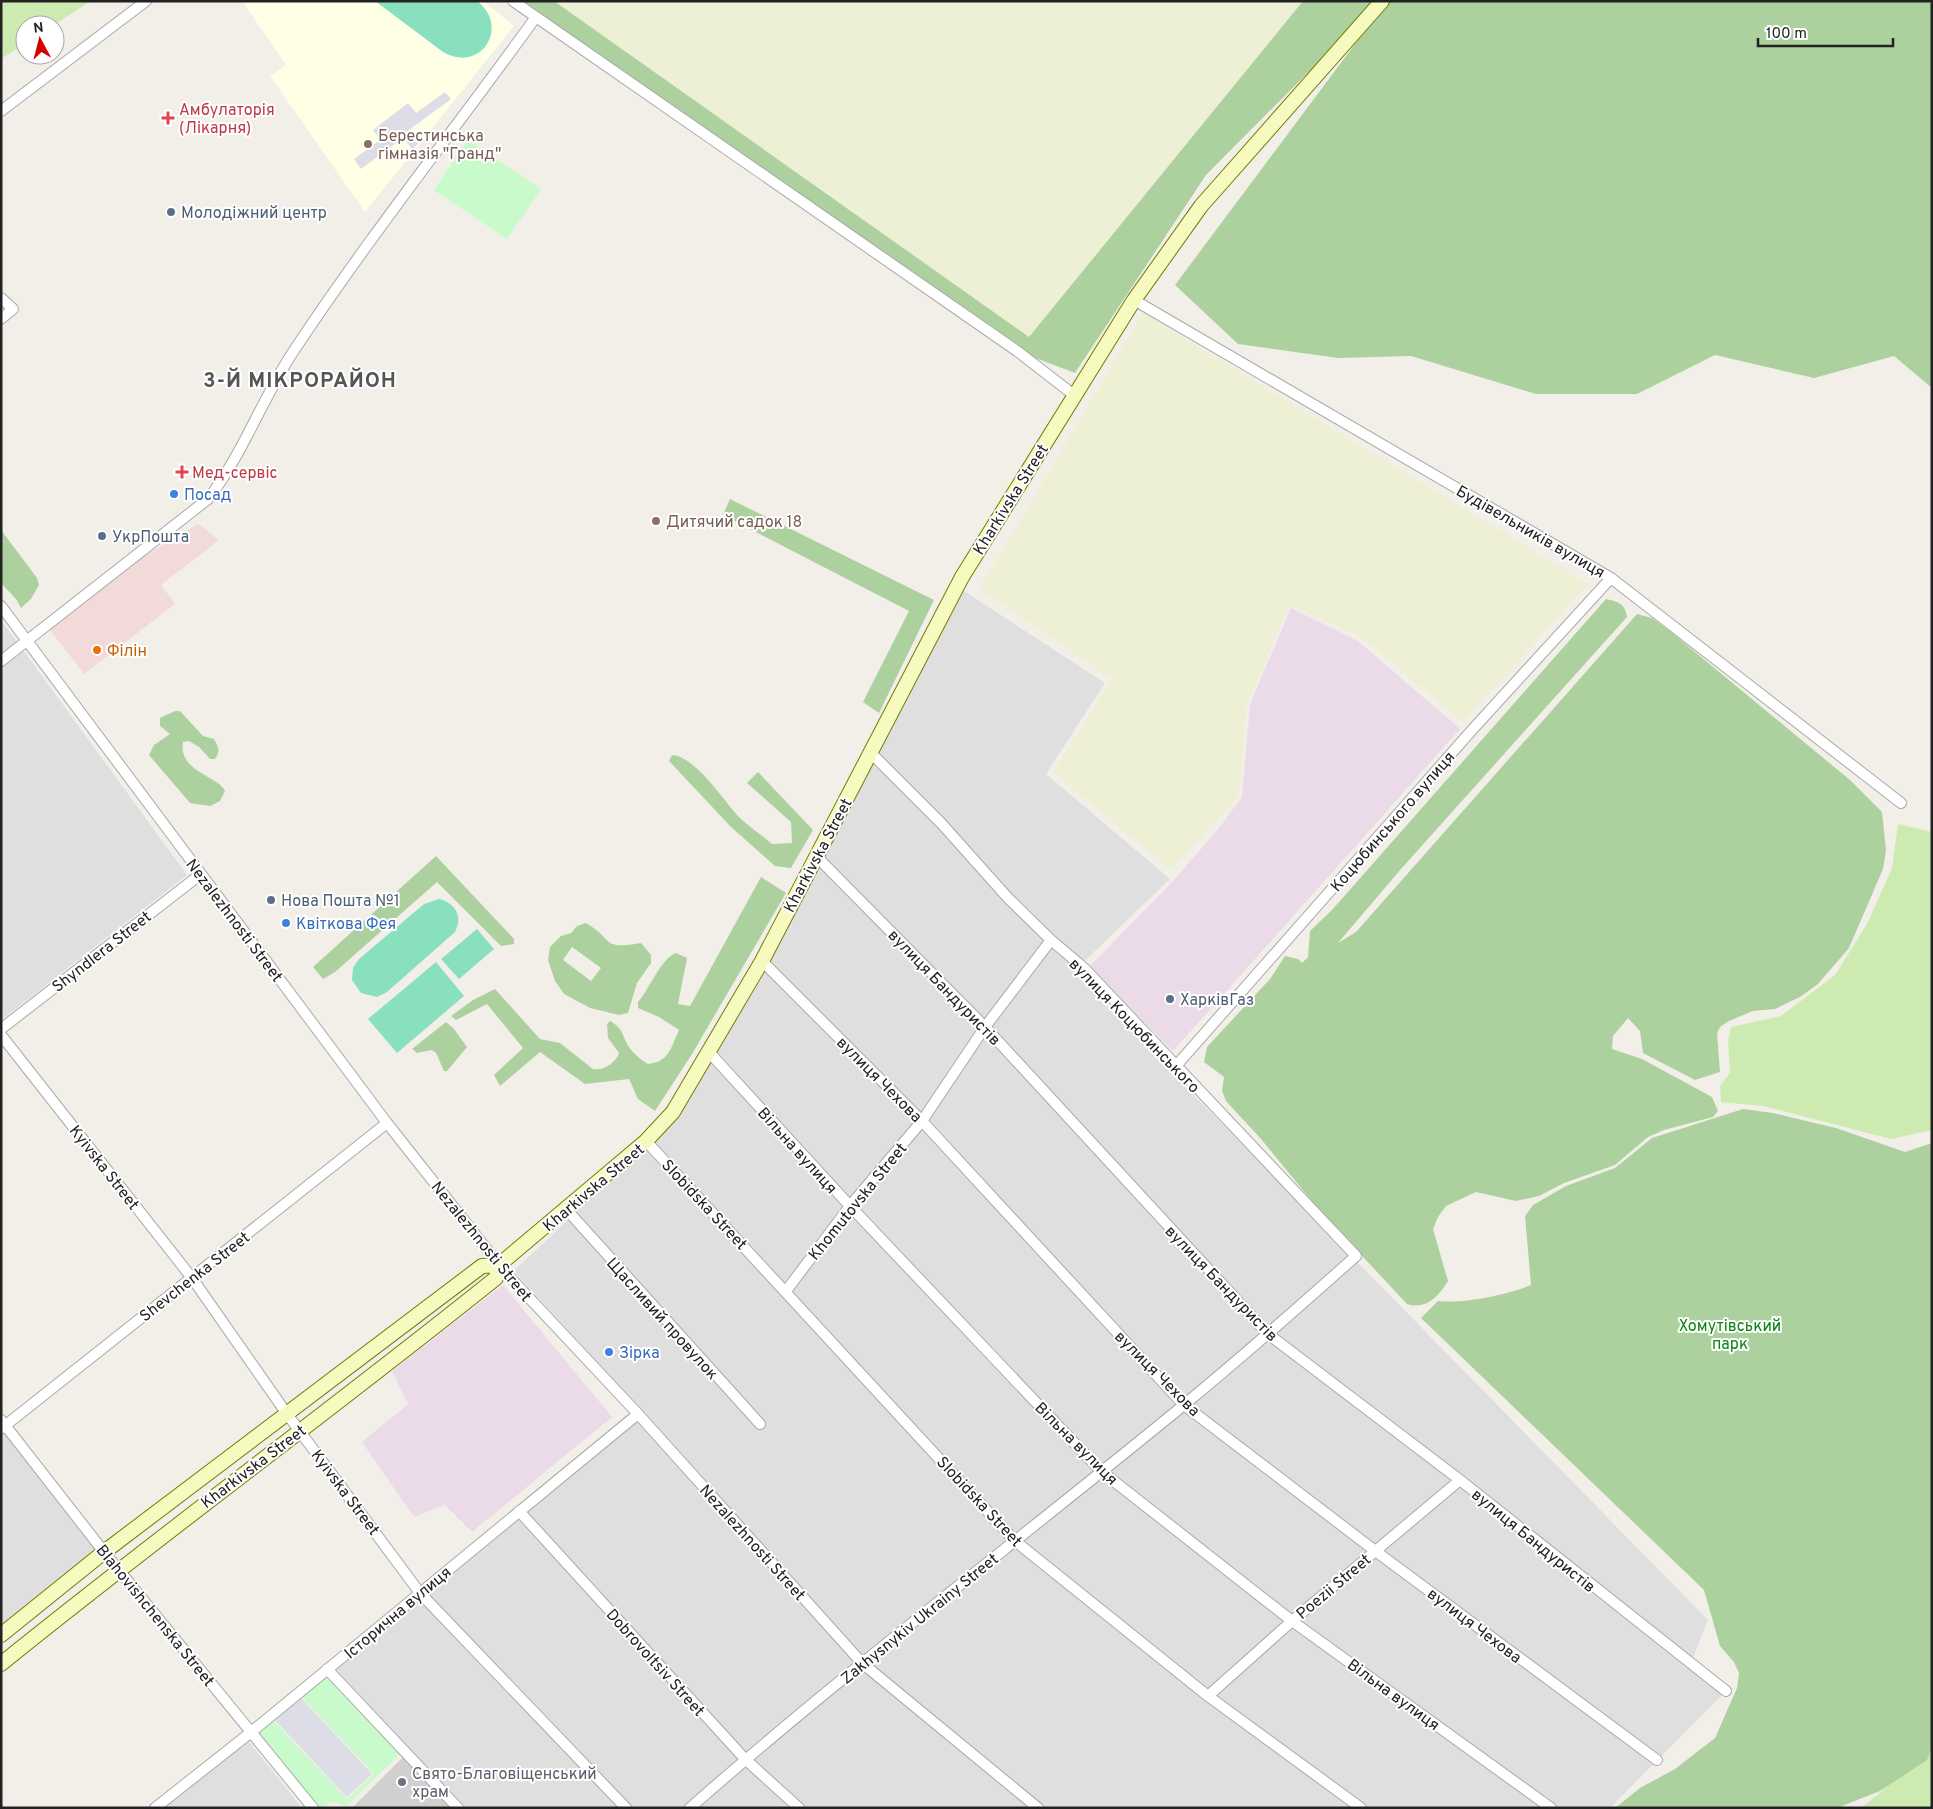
<svg xmlns="http://www.w3.org/2000/svg" width="1933" height="1809" font-family="Overpass,sans-serif">
  <rect width="100%" height="100%" fill="#f2efe9"/>
  <path fill="#e0dfdf" d="M964,591L1105,683L1046,774L1170,879L1073,972L1708,1620L1690,1665L1726,1691L1610,1808H465L333,1671L644,1413L514,1271L672,1121Z
    M1,620L187,875L1,1020Z
    M1,1428L96,1550L1,1627Z
    M247,1739L302,1808H162Z"/>
  <path fill="#f2dad9" d="M198,524L219,540L161,585L175,604L84,674L50,630L144,556Z"/>
  <path fill="#ebdbe8" d="M1291,608L1358,641L1460,729L1173,1051L1089,967L1173,881L1215,833L1242,797L1250,704Z
    M503,1285L612,1417L472,1532L445,1505L414,1517L362,1442L408,1404L392,1371Z"/>
  <path fill="#ffffe5" d="M242,1H483L514,26L365,212L270,76L286,65Z"/>
  <path fill="#d0d0d0" d="M403,1757L452,1808H352Z"/>
  <path fill="#eef0d5" d="M554,1H1303L1029,337Z
    M1143,313L1588,584L1463,722L1361,637L1290,605L1247,704L1239,796L1171,870L1053,772L1112,679L980,589Z"/>
  <path fill="#cdebb0" d="M1,1H91L54,25H25V44L2,58Z
    M1898,824L1932,832V1130L1891,1139L1763,1106L1721,1102L1720,1086L1730,1073L1728,1041L1731,1027L1781,1016L1835,975L1867,924L1892,868Z
    M1932,1750V1808H1861Z"/>
  <path fill="#add19e" fill-rule="evenodd" d="M513,1H554L1029,337L1303,1H1379L1206,175L1075,373L1017,351Z
    M1387,1H1932V388L1894,356L1814,378L1715,355L1637,394H1536L1411,356L1338,358L1238,344L1175,285Z
    M730,499L934,600L879,713L863,702L909,611L723,515Z
    M1,530L37,578L39,585L31,599L21,608L16,599L1,583Z
    M1606,599C1618,602 1625,603 1627,617L1401,869L1338,943L1356,932L1637,614L1652,618L1672,633L1850,780L1882,812L1886,851L1883,869L1849,948L1818,984L1800,997L1775,1009L1753,1011L1729,1021L1720,1027L1717,1033L1720,1072L1695,1080L1643,1053L1640,1031L1628,1018L1613,1036L1612,1049L1642,1059L1712,1097L1718,1111L1713,1117L1664,1130L1648,1137L1615,1165L1564,1183L1539,1196L1516,1201L1476,1192L1446,1206L1438,1217L1433,1229L1448,1281C1438,1297 1426,1310 1407,1304L1320,1211L1261,1139L1226,1101L1222,1091L1224,1077L1204,1062L1207,1047L1270,979L1285,956L1298,959L1302,963L1308,957L1310,931L1332,910Z
    M175,711H180L203,736L214,739C218,746 221,752 215,759H210L199,747L189,741L183,742C178,772 219,776 225,791L220,801L210,806L190,803L149,755L154,745L170,734L160,726V718Z
    M672,755C695,756 724,801 739,817C749,827 762,835 772,844L792,843L791,822L747,783L758,772L813,830L791,868L775,866L731,827L669,761Z
    M436,856L514,939V944L501,946L437,882L335,972L323,979L313,967Z
    M761,877L786,893L692,1054L655,1111L638,1099L629,1079L585,1084L540,1052L500,1086L494,1075L523,1048L487,1004L456,1020L451,1016L473,1000L495,989L540,1039L560,1043L593,1069C603,1071 616,1063 619,1053L608,1038L607,1024L610,1021C624,1029 621,1034 629,1047C633,1053 641,1060 648,1064C670,1061 670,1049 679,1030L659,1017L638,1008V1002C649,990 661,958 676,953L687,958L678,1004L690,1006Z
    M586,923C615,940 600,950 641,943L651,955V963L637,983L628,1013L619,1015L590,1008L564,994L555,981L548,960L550,947L561,936L571,933L577,926ZM572,947L601,968L591,981L563,960Z
    M446,1022L454,1029L467,1047L447,1071H444L436,1053L432,1050L417,1053L412,1049Z
    M1743,1109L1773,1113L1836,1128L1905,1152L1932,1143V1747L1927,1760L1880,1791L1837,1808H1615L1640,1788L1675,1769L1715,1738L1737,1688L1739,1673L1734,1662L1720,1646L1704,1590L1421,1318L1438,1301C1463,1304 1507,1295 1531,1285L1525,1216L1533,1205L1566,1186L1615,1168L1652,1138Z"/>
  <path fill="#c8facc" d="M468,140L541,189L507,239L434,190Z
    M327,1676L400,1754L346,1806L334,1802L317,1808L257,1733L273,1720L347,1799L374,1774L302,1697Z"/>
  <path fill="#88e0be" d="M375,1H477C511,27 480,74 443,52Z
    M439,899C456,903 463,917 455,932L387,992L377,997L361,993L352,980L353,968L359,959L424,904Z
    M477,929L494,949L459,979L441,959Z
    M436,962L464,996L397,1053L368,1019Z"/>
  <path fill="#dddde8" d="M445,92L451,99L409,130L418,143L413,150L403,138L361,169L354,159L380,140L373,130L408,103L416,113Z
    M301,1698L372,1774L347,1797L274,1719Z"/>
  <g fill="none" stroke-linecap="round" stroke-linejoin="round">
    <g stroke="#a9a9a9" stroke-width="12">
      <path id="street" d="M513,1L1017,351L1074,395
        M1,111L146,1
        M1,298L13,309L1,319
        M1134,300L1611,578L1901,803
        M1,606L387,1123L504,1271L638,1414L862,1663L1038,1808
        M1,661L208,499C243,454 262,399 293,352C369,237 455,129 536,17
        M816,856L985,1027L1268,1334L1460,1480L1726,1691
        M762,961L922,1121L1184,1405L1374,1550L1657,1760
        M1,1029L201,874
        M1,1035L192,1278L287,1414L420,1593L626,1808
        M708,1051L850,1206L1101,1471L1292,1621L1551,1808
        M1175,1067L1472,730L1611,578
        M646,1141L1015,1541L1208,1696L1361,1808
        M567,1210L760,1424
        M786,1291L850,1206L922,1121L985,1027L1051,940
        M1,1420L104,1552L313,1808
        M2,1428L387,1123
        M519,1511L745,1759L799,1808
        M327,1669L458,1808
        M1208,1696L1292,1621L1460,1480
        M155,1808L250,1733L638,1414
        M690,1808C850,1667 1021,1539 1185,1404C1243,1356 1300,1306 1356,1256L1084,968L1051,940L1008,898L941,823L871,753"/>
    </g>
    <g stroke="#707d05" stroke-width="16">
      <path id="secondary" d="M1,1635L104,1552L482,1266L499,1265L646,1141L673,1112L762,961L962,577L1134,300L1201,206L1382,1
        M1,1664C164,1532 333,1409 496,1278L499,1265"/>
    </g>
    <use href="#street" stroke="#fff" stroke-width="10"/>
    <use href="#secondary" stroke="#f7fabf" stroke-width="14"/>
  </g>
  <g fill="#e0444e" stroke="#fff" stroke-width="2">
    <path d="M165.5 110.5h5v5h5v5h-5v5h-5v-5h-5v-5h5z"/>
    <path d="M179.5 464.5h5v5h5v5h-5v5h-5v-5h-5v-5h5z"/>
  </g>
  <g fill="#8d6e63" stroke="#fff" stroke-width="2">
    <circle cx="368" cy="144" r="5"/>
    <circle cx="656" cy="521" r="5"/>
  </g>
  <g fill="#5c6f8a" stroke="#fff" stroke-width="2">
    <circle cx="171" cy="212" r="5"/>
    <circle cx="102" cy="536" r="5"/>
    <circle cx="271" cy="900" r="5"/>
    <circle cx="1170" cy="999" r="5"/>
  </g>
  <g fill="#3f7fe0" stroke="#fff" stroke-width="2">
    <circle cx="174" cy="494" r="5"/>
    <circle cx="286" cy="923" r="5"/>
    <circle cx="609" cy="1352" r="5"/>
  </g>
  <circle fill="#e8710a" stroke="#fff" stroke-width="2" cx="97" cy="650" r="5"/>
  <circle fill="#6b7280" stroke="#fff" stroke-width="2" cx="402" cy="1782" r="5"/>
  <g text-anchor="middle" stroke-width="4" stroke-linejoin="round" paint-order="stroke">
    <g font-size="16" fill="#be3a42" stroke="#fff" text-anchor="start">
      <text x="179" y="115">Амбулаторія<tspan x="179" dy="18">(Лікарня)</tspan></text>
      <text x="192" y="478">Мед-сервіс</text>
    </g>
    <g font-size="16" fill="#785e54" stroke="#fff" text-anchor="start">
      <text x="378" y="141">Берестинська<tspan x="378" dy="18">гімназія "Гранд"</tspan></text>
      <text x="666" y="527">Дитячий садок 18</text>
    </g>
    <g font-size="16" fill="#4e5e75" stroke="#fff" text-anchor="start">
      <text x="181" y="218">Молодіжний центр</text>
      <text x="112" y="542">УкрПошта</text>
      <text x="281" y="906">Нова Пошта №1</text>
      <text x="1180" y="1005">ХарківГаз</text>
    </g>
    <g font-size="16" fill="#366cbe" stroke="#fff" text-anchor="start">
      <text x="184" y="500">Посад</text>
      <text x="296" y="929">Квіткова Фея</text>
      <text x="619" y="1358">Зірка</text>
    </g>
    <g font-size="16" fill="#222" stroke="#fff">
      <text transform="translate(1010 499) rotate(-58)" y="6">Kharkivska Street</text>
      <text transform="translate(1531 531) rotate(30)" y="6">Будівельників вулиця</text>
      <text transform="translate(1392 821) rotate(-49)" y="6">Коцюбинського вулиця</text>
      <text transform="translate(817 855) rotate(-62)" y="6">Kharkivska Street</text>
      <text transform="translate(235 920) rotate(53)" y="6">Nezalezhnosti Street</text>
      <text transform="translate(101 951) rotate(-38)" y="6">Shyndlera Street</text>
      <text transform="translate(945 987) rotate(46)" y="6">вулиця Бандуристів</text>
      <text transform="translate(1135 1025) rotate(46)" y="6">вулиця Коцюбинського</text>
      <text transform="translate(880 1079) rotate(45)" y="6">вулиця Чехова</text>
      <text transform="translate(798 1150) rotate(48)" y="6">Вільна вулиця</text>
      <text transform="translate(105 1167) rotate(52)" y="6">Kyivska Street</text>
      <text transform="translate(593 1187) rotate(-40)" y="6">Kharkivska Street</text>
      <text transform="translate(857 1201) rotate(-51)" y="6">Khomutovska Street</text>
      <text transform="translate(705 1204) rotate(47)" y="6">Slobidska Street</text>
      <text transform="translate(482 1241) rotate(51)" y="6">Nezalezhnosti Street</text>
      <text transform="translate(194 1276) rotate(-38)" y="6">Shevchenka Street</text>
      <text transform="translate(1222 1283) rotate(46)" y="6">вулиця Бандуристів</text>
      <text transform="translate(663 1318) rotate(48)" y="6">Щасливий провулок</text>
      <text transform="translate(1158 1373) rotate(45)" y="6">вулиця Чехова</text>
      <text transform="translate(1077 1443) rotate(45)" y="6">Вільна вулиця</text>
      <text transform="translate(253 1466) rotate(-37)" y="6">Kharkivska Street</text>
      <text transform="translate(346 1492) rotate(53)" y="6">Kyivska Street</text>
      <text transform="translate(980 1501) rotate(47)" y="6">Slobidska Street</text>
      <text transform="translate(1534 1540) rotate(39)" y="6">вулиця Бандуристів</text>
      <text transform="translate(753 1542) rotate(48)" y="6">Nezalezhnosti Street</text>
      <text transform="translate(1333 1586) rotate(-40)" y="6">Poezii Street</text>
      <text transform="translate(397 1612) rotate(-40)" y="6">Історична вулиця</text>
      <text transform="translate(156 1615) rotate(51)" y="6">Blahovishchenska Street</text>
      <text transform="translate(919 1618) rotate(-39)" y="6">Zakhysnykiv Ukrainy Street</text>
      <text transform="translate(1475 1625) rotate(37)" y="6">вулиця Чехова</text>
      <text transform="translate(656 1662) rotate(48)" y="6">Dobrovoltsiv Street</text>
      <text transform="translate(1394 1694) rotate(36)" y="6">Вільна вулиця</text>
    </g>
    <g font-size="16" fill="#c56008" stroke="#fff" text-anchor="start">
      <text x="107" y="656">Філін</text>
    </g>
    <g font-size="16" fill="#0c8416" stroke="#fff">
      <text x="1730" y="1331">Хомутівський<tspan x="1730" dy="18">парк</tspan></text>
    </g>
    <g font-size="16" fill="#5b616d" stroke="#fff" text-anchor="start">
      <text x="412" y="1779">Свято-Благовіщенський<tspan x="412" dy="18">храм</tspan></text>
    </g>
    <g font-size="21" font-weight="bold" letter-spacing="1" fill="#555" stroke="#fff">
      <text x="300" y="387">3-Й МІКРОРАЙОН</text>
    </g>
  </g>
  <rect width="1933" height="1809" fill="none" stroke="#222222" stroke-width="5"/>
  <g transform="translate(40 40) rotate(353)"><circle r="24" fill="#ffffff" stroke="#a7a7a7"/>
  <path d="M0-4L9 19L0 12L-9 19Z" fill="#d40000"/>
  <text y="-8" font-size="14" font-weight="bold" text-anchor="middle" fill="#222222">N</text>
  </g>
  <path d="M1758 38v8h135v-8" fill="none" stroke="#222222" stroke-width="2.5"/>
  <text x="1766" y="38" font-size="15" fill="#222222" stroke="#ffffff" stroke-width="4" paint-order="stroke">100 m</text>
</svg>
